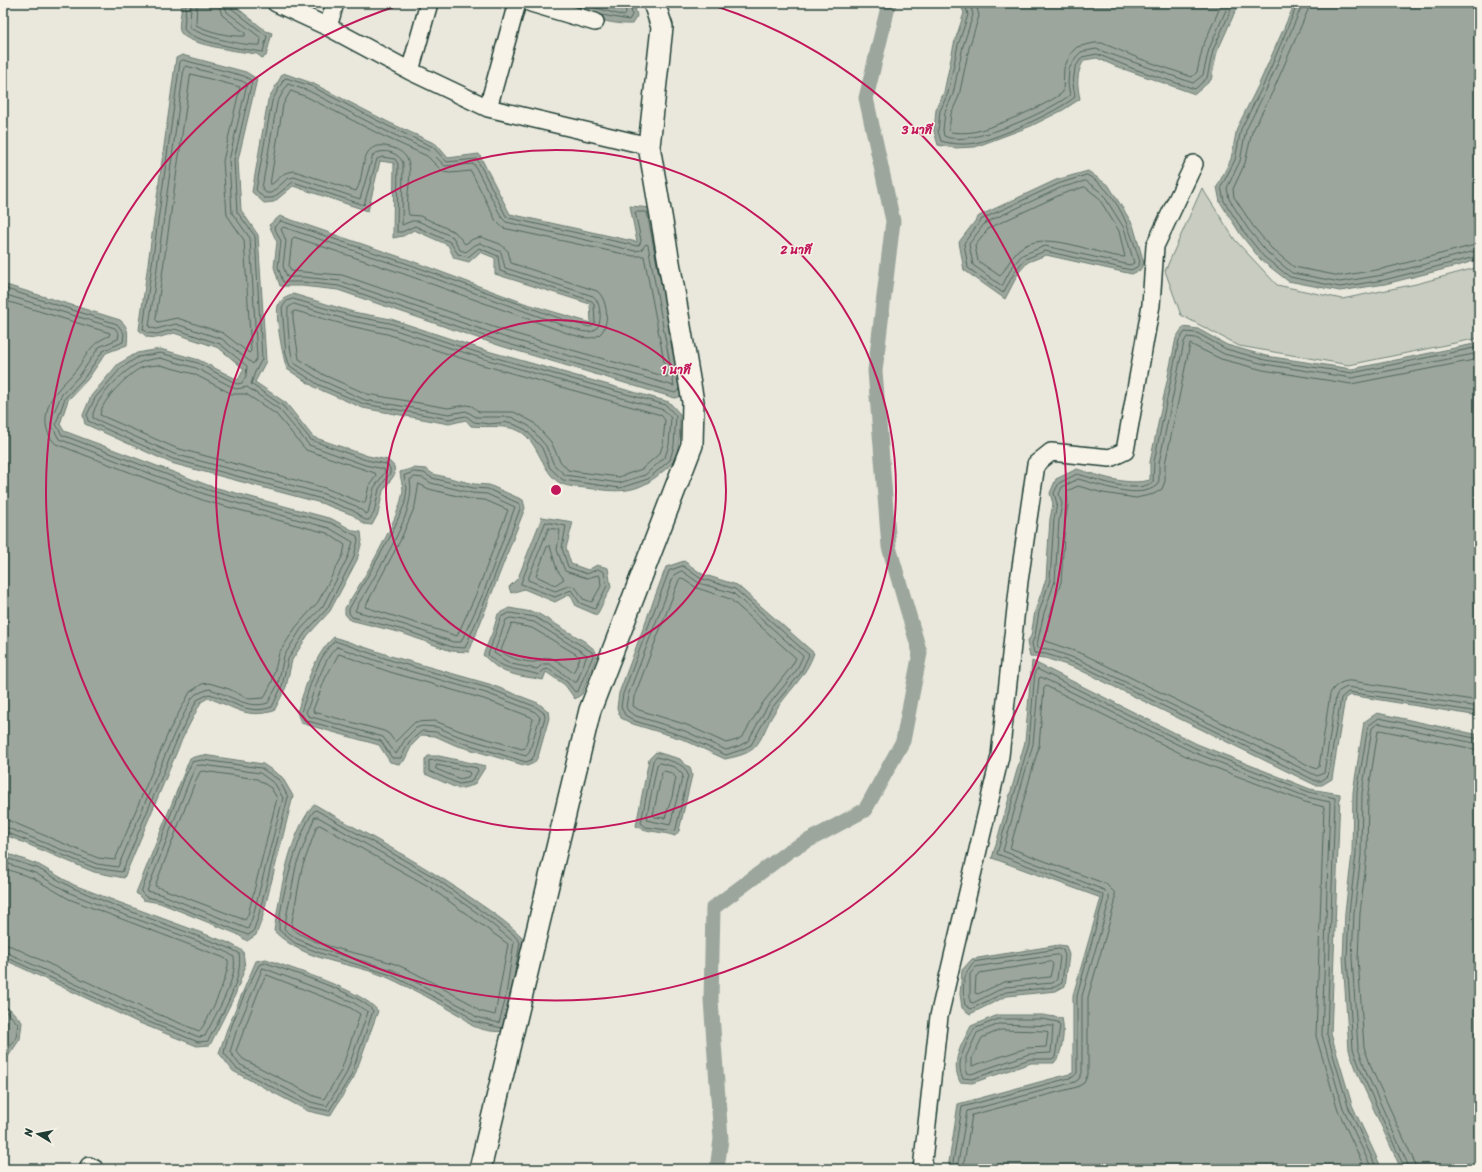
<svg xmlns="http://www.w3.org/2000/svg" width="1482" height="1172" font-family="Sriracha,'Playpen Sans Thai',sans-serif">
  <rect width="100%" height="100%" fill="#eae8dd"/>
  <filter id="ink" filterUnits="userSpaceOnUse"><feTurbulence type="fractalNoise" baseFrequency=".025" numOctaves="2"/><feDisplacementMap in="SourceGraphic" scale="8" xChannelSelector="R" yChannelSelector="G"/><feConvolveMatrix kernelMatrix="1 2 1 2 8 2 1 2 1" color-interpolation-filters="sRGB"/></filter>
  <g filter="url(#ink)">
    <path fill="#c8ccc1" stroke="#74847a" d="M1202,188L1235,240L1277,285L1342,299L1416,284L1479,267V338L1349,365L1239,346L1181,315L1165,271Z"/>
    <path fill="#9ca69c" stroke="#6a7c72" d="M182,3H231L266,31L272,33L266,56L262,58L257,54C243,52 184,45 180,31C178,24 182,11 182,3Z
      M551,3H634L637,16L632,24C605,25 577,12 551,3Z
      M960,3H1239L1217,52L1211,80L1195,94L1115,66L1097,58L1084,60C1076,74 1077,84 1080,99L1063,110L1031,126L975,147L954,148L938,145L934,131L936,110L944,92L954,44L964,13Z
      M1295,3H1479V259L1461,265L1385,284L1340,291L1288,281L1261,260L1241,235L1220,202L1217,187L1231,159L1237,128L1259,84Z
      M182,55L246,72L257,79L238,160L241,210L258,235L266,361L255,382L286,403L313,437L368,456L388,460L394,466L395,474L383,491L378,514L372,525L364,524L353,515L321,503L171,463L85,424L83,415L91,396L118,364L137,353L160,349L199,360L238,380L244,369L219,348L174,333L157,338L147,337L139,330L176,58Z
      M283,73L312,83L390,123L436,144L448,158L479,154L510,214L637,242L630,206L651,208L682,396L675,398L501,346L338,290L302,286H280L274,267L277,242L269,225L280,216L409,260L524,303L591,323L590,304L495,274V258L480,252L469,262L454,258L448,245L414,230L403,236L393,238L394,163L380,161L368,211L293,186L274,202L264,203L252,192L268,100Z
      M1088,171L1109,186L1133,225L1144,263L1140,270L1132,274L1046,255L1028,262L1019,272L1005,299L964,270L959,242L979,216L1056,180Z
      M3,284L120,320C129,327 128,334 127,345L106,353L87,380L68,400L60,424L64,431L210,486L332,519L354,531L361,532L362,541L357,560L330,611L308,635L292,660L286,687L274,711C244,719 236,707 208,698L201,702L183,737L124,878L94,872L3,834Z
      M293,294L353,312L391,319L484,350L669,402L680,414C679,429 681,448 673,462C671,465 666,469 662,472C636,495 618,492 586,488C578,487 569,487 562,484C544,476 540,447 524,434C510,423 488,428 471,426L466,420L449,424L363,408L316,388L287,369C283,358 275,317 278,306C280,299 287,297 293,294Z
      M1183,327L1198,329L1227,345L1266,356L1352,369L1479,343V716L1350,695L1345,698L1332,779L1322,785H1315L1076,668L1045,658L1030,657L1027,642L1031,636L1035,611L1046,579L1050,519L1053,504L1050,493L1056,479L1077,469C1100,476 1126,486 1150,480V462L1176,338Z
      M414,468L426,469L433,474L474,484L489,485L523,500L525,508L469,652L451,651L402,633L350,620L345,614V608C361,584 401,517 403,490C403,484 400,478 400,472Z
      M542,517L573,522L566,548L571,564L588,570L597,565L608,568L611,587L597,615L576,606L570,594L555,602L524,589L511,593L509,587L518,578Z
      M684,561L702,574L737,585L814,653C806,677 787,692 774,713C767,723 763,739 754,748C746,755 734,757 725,759L682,739L633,724L621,718L617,708L619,693L666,567Z
      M509,608L537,613L584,641L595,650L597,656L582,694L575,699L565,685L546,672L543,680C531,677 520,677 509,673C498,670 491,662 483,655L493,631L498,614Z
      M334,637L394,657L489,684L538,703L548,711L549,718L538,757L534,763L527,766L455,745L435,736L422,735L412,745L404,761L399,764L390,762L379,745L301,723L297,712C306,687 313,656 334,637Z
      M1032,661L1197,744L1310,789L1340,794L1331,1034L1352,1105L1382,1169H948L958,1104L1073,1073V995L1101,898L992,858L1025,742Z
      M1377,713L1479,735V1169H1401L1359,1077L1349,1050L1343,958L1345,912L1352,854L1353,792L1364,722Z
      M656,752L680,759L685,765L690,767L692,775L679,831L675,836C662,831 649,833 636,826L649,759Z
      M203,755L263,764L282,777L293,796L262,919L256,935L247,941L237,934L160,903L143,900L136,893L190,758Z
      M428,756H439L486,766L474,785L459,789L425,774V760Z
      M314,804C365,834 418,861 467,895C487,909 508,922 525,940L506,1031C497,1033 480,1030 471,1025C467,1022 464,1017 459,1015C438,1002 414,990 391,979C352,961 307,964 274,931C281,890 288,837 314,804Z
      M3,852L39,865L74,885L118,902L229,943L243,951L245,968L235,995L210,1045L197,1046L137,1022L3,959Z
      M1059,945L1066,946L1069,955L1065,986L1056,991L1007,996L970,1014L962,1008L960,994L962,970L972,959Z
      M266,959C292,969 364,991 378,1011L354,1077L330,1116L308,1111L233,1071L219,1053L227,1029L256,961Z
      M3,1006L10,1009L22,1022L20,1039L3,1064Z
      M998,1015H1042L1062,1018C1065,1030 1063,1054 1054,1063H1031L972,1083L960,1082C950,1061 962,1044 971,1026Z"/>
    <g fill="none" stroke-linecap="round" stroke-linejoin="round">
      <path stroke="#51675e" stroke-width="1" d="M186,3L184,29C191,42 248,50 263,52L267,36L231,8L229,3
        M191,3L190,28C205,37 243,46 260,45L261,38L227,12L224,3
        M197,3L196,25C209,32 230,37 245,36V33L222,15L218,3
        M579,3L624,16L626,14L625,3
        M965,3L968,15L958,45L948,93L940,111L938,131L941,141C951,144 964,145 975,143C999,138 1057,112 1075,97L1073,84L1075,68L1082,57L1097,54L1134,69L1195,89L1207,78L1213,50L1234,3
        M970,3L973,15L963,46L953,94L945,112L943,130L944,136C968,149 1050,111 1070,95L1068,84L1069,69L1076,57L1081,52L1096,49L1193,83L1203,75L1209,49L1229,3
        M976,3L979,16L969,48L959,96L951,114L949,130L951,132C957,133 966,133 973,132C990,129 1051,104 1063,92L1064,68L1071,53L1077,47L1094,43H1102L1138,58L1192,77L1197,72L1203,46L1222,3
        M1298,3L1263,86L1241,129L1235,160L1221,187L1224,201L1244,232L1264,257L1290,277L1340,287L1384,280L1479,256
        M1303,3L1267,88L1246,130L1240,161L1227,188L1229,199L1248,229L1268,253L1292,273L1340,282L1383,275L1479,250
        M1309,3L1308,10L1273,91L1252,132L1245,163L1233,189L1234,197L1253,226L1272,249L1294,267L1340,276L1382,269L1479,244
        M602,15L629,20L632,15L630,3
        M183,60L244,76L252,81L234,160L237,212L255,236L262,359L255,372L251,384L283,406L311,440L366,460L386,464L390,468V473L379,489L374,513L369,520H365L354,511L322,499L173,459L88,421L87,415L95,398L121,368L138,357L160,353L198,363L237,384L242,383L246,376L247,366L220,344L175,329L157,334L148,333L143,329L180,62Z
        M186,66L242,81L247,84L229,160L232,213L250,238L257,358L253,364L222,339L176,324L156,329L149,327L184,68Z
        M191,74L240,87L223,161L227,215L244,240L251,351L249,353L223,333L177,318L158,322L156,320Z
        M288,84L309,91L386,131L430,151L445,166L474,164L502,218L506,222L635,251L641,250L646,244L648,245L674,386L504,337L340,281L303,277H287L283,266L286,241L281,229L283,227L406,268L568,327C575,329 586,334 593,331C604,327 601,301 593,296L505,268L501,252L480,243L475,245L466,252L460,250L453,237L418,221H412L402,225L403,163C399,152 382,148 373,155L360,199L294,177L287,179L271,193H266L262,188L277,103Z
        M291,91L307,97L383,136L427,156L443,172L450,173L471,171L496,221L503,228L633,256H644L667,377L505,331L342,275L291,271L289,266L292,239L294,237L404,274L567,333C575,335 586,340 595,337C611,332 609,300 597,291L511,263L508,251L500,244L481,237L473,239L465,244L455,232L420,216L409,215C402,187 426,153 385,146C378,145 372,147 368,152C361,163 363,180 356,191L294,171L285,173L272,184H270L283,105Z
        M1087,175C1118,191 1130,230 1140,262L1137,267L1131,270L1045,251L1025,259L1016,270L1003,293L968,268L964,243L982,219L1058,184Z
        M1086,181L1102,193L1124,228L1134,263L1130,265L1045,246L1022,255L1012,267L1002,286L973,265L969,244L985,223L1060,188Z
        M1085,187L1098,197L1119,231L1125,257C1095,256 1044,226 1017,251C1010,259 1006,269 1000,276L978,261L975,246L989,228L1062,194Z
        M659,275L647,212H635L641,240L640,244L637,246L509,218L506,216L477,159L447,162L433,147L388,126L311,86L286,78L284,79L272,101L256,190L264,198H273L293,182L364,205L377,159L382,157L395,159L398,164L397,232H402L415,226L450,242L458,254L468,257L479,248L498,256L500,271L592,301L594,304L595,323L590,327L570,322L408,264L281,221L274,227L281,241L278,267L283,282H302L339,286L502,342L675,393L679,390
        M3,288L117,324L124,333L123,342L103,351L84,378L65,398L56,424L62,435L208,490L331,523L357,536L358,541L353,559L327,609L305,633L288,659L282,686L272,707C247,716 232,700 209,694L197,700L179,735L122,872L95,868L3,831
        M3,294L115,328L119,334L118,339L99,347L80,375L62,394L53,414L51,424L59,439L207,495L329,528L353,542L348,557L323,606L301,629L284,656L278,684L268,703C247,710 229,694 209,689L196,694L192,698L174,734L118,867L97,864L3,826
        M293,299L352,316L390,323L482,354L666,405L676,416L674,445L670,460L648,479L620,488L563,480L550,468L542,448L526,430L509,422L489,424L474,422L466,416L449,419L364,404L319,385L290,366L286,355L282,307L287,301Z
        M3,300L110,333L109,336C90,343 87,356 76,370C70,378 63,383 57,391C45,405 40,430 56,444L205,501L327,533L345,545L343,555L318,602L296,627L279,653L272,682L264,698L249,699L229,689L209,683L202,684L190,692L169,731L115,860L98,858L10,821L3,820
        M294,304L351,321L389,328L481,358L664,410L671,418L669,445L665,457L645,475L619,483L565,475L554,465L546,446L529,426L511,417H476L466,411L449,414L365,400L321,380L294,363C289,350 287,322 288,308Z
        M296,311L350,326L387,334L479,364L661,415L665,420L663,444L660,453L642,469L619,477L578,472L568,470L560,461L551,442L533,422L514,412H479L472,406L466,405L448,408L367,394L324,375L299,359L293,319V312Z
        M1479,347L1352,373L1265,360L1226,349L1197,333L1185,332L1179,340L1154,462L1153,482C1135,495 1097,479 1077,474L1059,483L1054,493L1057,504L1054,519L1050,580L1039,612L1035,636L1032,643L1034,653L1046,654L1078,664L1316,781H1321L1328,776L1341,698L1348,692L1479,712
        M1479,353L1352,378L1264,364L1224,354L1196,338L1187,337L1184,342L1159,463V480L1157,485C1140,501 1098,484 1078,479L1062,487L1059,494L1062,504L1059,520L1055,581L1044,613L1037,644L1038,648L1048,649L1080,660L1317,776L1324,773L1336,696L1339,691L1347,687L1479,707
        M160,358L196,368L236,389L247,387L280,410L309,445L365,465L384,469L385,472L374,488L368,513L366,514L356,506L324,494L174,454L93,418C91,402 125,369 139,363C145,360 153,359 160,358Z
        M1479,359L1351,384L1263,370L1221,359L1190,344L1171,436L1165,464V481L1162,489L1154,494L1136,498L1103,493L1078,486L1067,491L1068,505L1065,521L1061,582L1050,615L1045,641L1083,654L1316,769L1319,767L1330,694C1334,685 1343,680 1352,681L1479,701
        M160,365L194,374L232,394H246L276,414L306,450L375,473L376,476L369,486L365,503H363L325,488L176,448L100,415C101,401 128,374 141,368C146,366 154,365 160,365Z
        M414,472L424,473L432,478L473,488L488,489L520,504V509L487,596L465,648L452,647L404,630L352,617L349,613V609L390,537L405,503L407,488L404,476Z
        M415,477L423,478L431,483L472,493L487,494L515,507L483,594L461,642H453L405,625L355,611C357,605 362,598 366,592C381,564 417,511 410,480Z
        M419,484L429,489L470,499L485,500L508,510L477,592L457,636L365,607L400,541L415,506Z
        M546,522L566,526L562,548L568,567L587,574L598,569L604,572L607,586L595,609L580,603L571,590L555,597L521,584Z
        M549,528L560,530L557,550L565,571L587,578L598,575L600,576L601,586L592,602L583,599C573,581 572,585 555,591L528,580Z
        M550,546L557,570L564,579L555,585L536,576L547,547Z
        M683,566L700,578L735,589L809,655L800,674L771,709L751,745L741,750L726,755L683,736L635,721L625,715L621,707L623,694L669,571Z
        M682,571L699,583L733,593L803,656L796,671L767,707L748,741L739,746L726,750L685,731L636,716L628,711L626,707L628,695L674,575Z
        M681,578L697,588L730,599L796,658L791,667L762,704L743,736L737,740L726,743L687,725L639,710L633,706L634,697L679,580Z
        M510,613L535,617L592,652L593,656L578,691L575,692L567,682L548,669L544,670L539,675C518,668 506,672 488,655L501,617Z
        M511,618L534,622L587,655L577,682H574L550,664H543L537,669L511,664L494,653L506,620Z
        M513,624L532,628L576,654L580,658L574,671L572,672C565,667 558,660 550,658C544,657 541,661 535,662C527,663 504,657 501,650L511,625Z
        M335,641L393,661L488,688L536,707L544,713L545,717L534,756L531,760L526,762L457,741L436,732L422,731L409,742L401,758H392L381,741L304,720L301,712C308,693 318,654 335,641Z
        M337,647L392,666L486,693L534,711L540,717L529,753L526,756L458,736L437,727L422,726L416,728L406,738L396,754L383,737L308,716L306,712C312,698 325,654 337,647Z
        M339,654L390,672L484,699L531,717L533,719L525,748L522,749L460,731L435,721L415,722L395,742L389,734L384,731L314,712L313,710L325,679Z
        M657,757C668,761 685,762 688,775L676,829L674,831L646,827L641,823L653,761Z
        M203,760L261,768L279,780L288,797L258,918L253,932L248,935L161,900L146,897L141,892L185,777L192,762Z
        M438,760L477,768L478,771L471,782L459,784L429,771V761Z
        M660,763L675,767L683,775L670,825L646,820L657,765Z
        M203,765L260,773L275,784L283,798L253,916L248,929L163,895L147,891L190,779L196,766Z
        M437,765L469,772L470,774L468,777L460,779L436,769Z
        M204,771L257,779L271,788L277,798L248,915L245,920L155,886L195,782L200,772Z
        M664,771L672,773L676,778L672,797L665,818L655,817L653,815L662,772Z
        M315,817H318L431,881L479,914L514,942L505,1001L499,1023L476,1017L465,1008L393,970L321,949L297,939L284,929L296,866Z
        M320,825L428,886L508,944L495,1015L479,1011L468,1002C444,990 420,974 395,964C367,954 311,947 291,927L302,868L317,826Z
        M3,857L37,868L73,888L116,906L227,947L239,953C244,980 220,1017 208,1041L198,1042L139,1018L3,956
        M3,862L35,873L70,893L114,911L225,951L234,957C238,979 215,1015 205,1036L199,1037L141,1014L3,951
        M3,868L33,878L69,899L222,957L228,960C231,970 207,1025 199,1031L143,1008L11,946L3,945
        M1059,949L1063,950L1065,956L1062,983L1055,987L1006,992L971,1009L965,1005C962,989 962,975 974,962Z
        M1058,955L1060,957L1057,979L1053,983L1005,987L973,1003L970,1002V974L976,967Z
        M1051,962L1053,964L1050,977L1004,982L978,994L975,993L976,976L980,973Z
        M266,963C288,971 362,994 373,1011L351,1076L329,1111L310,1107L236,1068L224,1053C228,1029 247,987 259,965Z
        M263,968L351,1001L368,1012L346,1074L327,1106L311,1102L239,1064L230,1052L236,1032Z
        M267,975L349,1007L360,1014L341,1071L324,1099L314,1096L243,1059L236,1051L261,985Z
        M3,1010L8,1013L18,1024L16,1038L3,1057
        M999,1019H1042L1058,1022L1060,1026L1055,1057L1052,1059H1030L972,1079L963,1078C954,1062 967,1043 974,1029Z
        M1000,1024L1053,1026L1051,1053L1029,1054L971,1074L966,1073V1057L977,1033Z
        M502,1028L473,1021L463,1012L391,975L320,953L295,943L279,930C278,906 299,829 314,811L316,810L434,877L512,933L520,942L514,978
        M1001,1030L1046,1031L1048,1033L1046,1047L1027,1048L972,1066V1058L982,1038Z
        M952,1169L962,1107L1073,1077L1077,1073V996L1104,897L1102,894L997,854L1029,743L1035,671L1037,669L1195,748L1309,792L1335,798L1327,1034L1348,1106L1377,1169
        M957,1169L967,1111L1075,1082L1079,1079L1082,1073V996L1109,902V895L1104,890L1003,851L1033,744L1039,678L1041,677L1193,752L1307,797L1330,802L1322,1035L1343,1108L1372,1169
        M963,1169L972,1115L1077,1087L1084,1083L1088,1074V997L1115,903V893L1106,884L1010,848L1039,746L1044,688L1046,686L1190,758L1305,802L1324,807L1316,1036L1338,1110L1365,1169
        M1405,1169L1363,1076L1353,1049L1347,958L1349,913L1356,854L1357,792L1368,726L1379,718L1479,739
        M1410,1169L1367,1074L1358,1048L1352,958L1354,913L1361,855L1362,793L1372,728L1378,723L1479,744
        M1416,1169L1414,1161L1373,1072L1364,1047L1358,958L1360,913L1367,855L1368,794L1378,731L1380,730L1479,750"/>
      <path stroke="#9ca69c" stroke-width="15" d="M717,1169L721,1139L711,1000L713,908L789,851L865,810L903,741L920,653L889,547L875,371L893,221L866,98L889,3"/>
      <g stroke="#1f3d34" stroke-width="20">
        <path id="minor" d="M276,3L328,27L410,71L488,108L649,146
          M531,3L595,22
          M328,27L335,3
          M410,71L429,3
          M488,108L517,3
          M89,1166L95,1169
          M922,1169L939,1016L1000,756L1019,581L1036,464L1051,452L1110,458L1125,451L1151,305L1155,246L1194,164"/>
      </g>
      <g stroke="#1f3d34" stroke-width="24">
        <path id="tertiary" d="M480,1169L590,710L692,445L693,402L649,146L662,27L654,3"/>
      </g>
      <use href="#minor" stroke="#f7f3e8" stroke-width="17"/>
      <use href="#tertiary" stroke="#f7f3e8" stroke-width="21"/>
    </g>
  </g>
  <g fill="none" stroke="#c2185b" stroke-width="2">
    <circle cx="556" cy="490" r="170"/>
    <circle cx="556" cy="490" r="340"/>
    <path d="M709 4A510 510 0 1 1 403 4"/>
  </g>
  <circle cx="556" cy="490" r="6" fill="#c2185b" stroke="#f7f3e8" stroke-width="2"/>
  <g font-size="12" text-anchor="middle" font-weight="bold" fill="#c2185b" stroke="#f7f3e8" stroke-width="3" stroke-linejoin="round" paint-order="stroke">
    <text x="917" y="134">3 นาที</text>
    <text x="796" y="254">2 นาที</text>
    <text x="676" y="374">1 นาที</text>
  </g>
  <rect width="1482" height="1172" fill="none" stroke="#f7f3e8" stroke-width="16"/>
  <rect x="8" y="8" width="1466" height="1156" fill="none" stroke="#1f3d34" stroke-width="1.5" filter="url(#ink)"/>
  <g transform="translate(38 1134) rotate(280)" stroke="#f7f3e8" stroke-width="3" paint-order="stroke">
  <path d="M0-3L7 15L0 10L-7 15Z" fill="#1f3d34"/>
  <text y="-6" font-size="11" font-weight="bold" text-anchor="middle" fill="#1f3d34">N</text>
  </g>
</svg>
